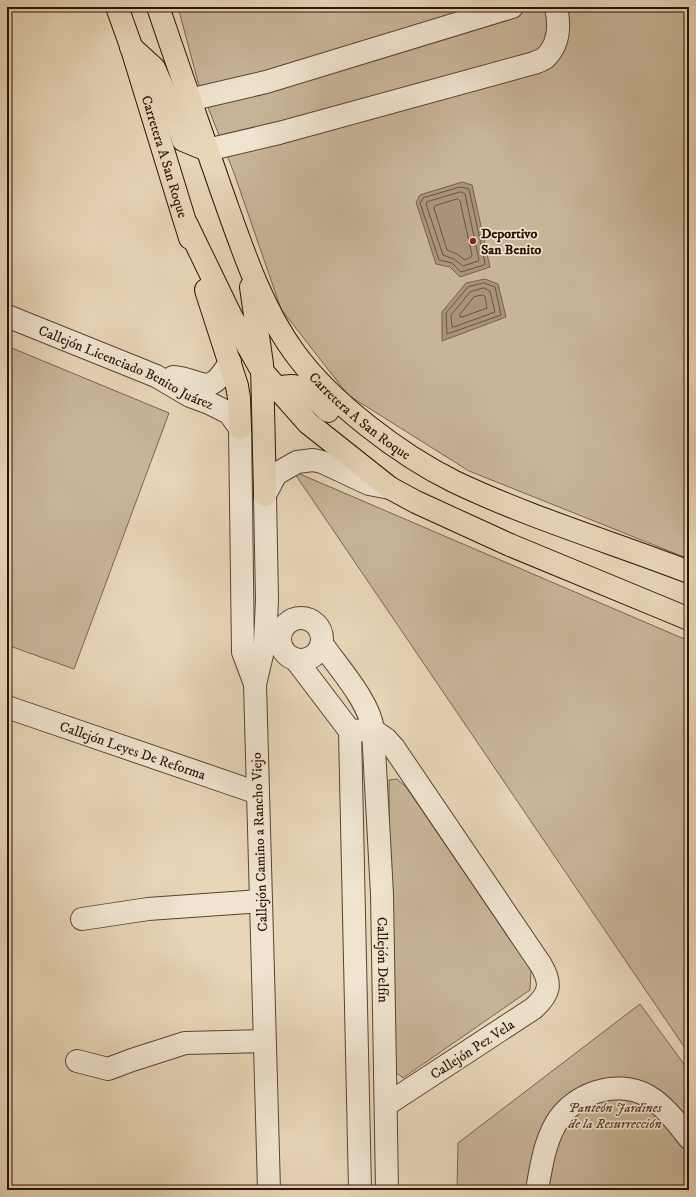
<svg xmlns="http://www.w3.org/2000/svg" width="696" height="1197" font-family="'IM FELL DW Pica',serif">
  <rect width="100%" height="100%" fill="#e8d6b7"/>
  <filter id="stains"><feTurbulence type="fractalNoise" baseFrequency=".005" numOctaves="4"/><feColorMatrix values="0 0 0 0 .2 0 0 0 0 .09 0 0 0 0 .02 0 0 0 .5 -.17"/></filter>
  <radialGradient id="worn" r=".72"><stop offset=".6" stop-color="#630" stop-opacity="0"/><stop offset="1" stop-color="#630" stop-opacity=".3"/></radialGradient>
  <path fill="#c8b598" stroke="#7a644e" d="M178,7H689V559L469,471L348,395L281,309L234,173L198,82Z
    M7,346L169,413L74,669L7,645Z
    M293,471L689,641V1054Z
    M397,779L406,787L531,970L530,990L403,1078L393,1070L391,1064L389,780Z
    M640,1004L689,1071V1190H457L458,1143Z"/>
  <path fill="#a8937a" stroke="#765f4a" d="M462,182L472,185L490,267L460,277L450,267L436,264L416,202L420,195Z
    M485,279L498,284L506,317L442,341V312L466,283Z"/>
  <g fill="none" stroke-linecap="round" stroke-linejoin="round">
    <path stroke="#6a523e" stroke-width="1" d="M461,187L469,189L485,263L484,265L461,272L452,263L439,260L420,203L423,198Z
      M461,192L465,194L479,260L478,261L463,266L454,259L443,255L426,204L427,202Z
      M458,199L460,201L472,255L471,257L465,260L457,254L447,250L434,208L435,206Z
      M484,283L495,287L501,315L447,334L446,313L468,287Z
      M484,288L490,291L495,312L454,327H452L451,315L470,292Z
      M483,295L485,296L487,308L462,317H460V314L474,297Z"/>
    <g stroke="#5a4330" stroke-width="24">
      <g id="minor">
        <path d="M189,100L266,82L512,7"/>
        <path d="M207,150L279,133L534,63C537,62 542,60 545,58C560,44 560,25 556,7"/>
        <path id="s1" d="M7,316L156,376L190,396L209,403L229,413L240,428L243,652L255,684"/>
        <path d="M173,377C205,380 208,399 230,362"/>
        <circle cx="301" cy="639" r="21"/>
        <path id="s2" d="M322,644C338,667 370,702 373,730L382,894L387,1190"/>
        <path d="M296,660L350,731"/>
        <path id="s3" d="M7,707L258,793"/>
        <path d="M350,731L373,730L386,739L394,748L541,965C552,984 550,993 534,1008L386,1105"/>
        <path d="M350,731L360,1190"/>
        <path d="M82,919L148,909L261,901"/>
        <path d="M77,1061L108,1069L132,1060L185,1043L264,1041"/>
        <path d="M269,1190L255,684L265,642L267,600L265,495L276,474L297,462L313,460L322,462L369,484L390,488"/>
        <path d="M537,1190C541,1168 544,1145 555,1125C572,1094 616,1078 648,1096C665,1106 677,1123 689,1138"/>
      </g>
    </g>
    <g stroke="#2b1203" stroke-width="24">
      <g id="major">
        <path id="s4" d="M117,7L131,46L190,238"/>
        <path id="s5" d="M158,7C179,69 201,131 222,192C241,245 261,307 294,352C330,402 400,455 455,482C531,518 611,542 689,572"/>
        <path d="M131,47L154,68L173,111L183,140L207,150"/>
        <path d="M187,225L232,318L262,371L308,423L390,488L416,502L510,545L689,619"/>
        <path d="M251,287L262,364L265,495"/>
        <path d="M206,290L237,386L239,398L240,428"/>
        <path d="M266,392C300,378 304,389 328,411"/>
      </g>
    </g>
    <use href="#minor" stroke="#f0e4d0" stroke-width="22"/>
    <use href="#major" stroke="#e8d6b7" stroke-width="22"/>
  </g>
  <circle fill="#8f2418" stroke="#f0e4d0" stroke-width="1.5" cx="473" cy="241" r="4"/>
  <g text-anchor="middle" stroke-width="3.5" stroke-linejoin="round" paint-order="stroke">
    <g font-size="14" fill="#2b1203" stroke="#f0e4d0">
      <text dy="5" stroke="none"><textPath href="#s4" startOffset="157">Carretera A San Roque</textPath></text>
      <text dy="5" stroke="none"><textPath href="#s1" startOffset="130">Callejón Licenciado Benito Juárez</textPath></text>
      <text dy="5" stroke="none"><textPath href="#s5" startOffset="464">Carretera A San Roque</textPath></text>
      <text dy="5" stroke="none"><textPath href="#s3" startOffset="133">Callejón Leyes De Reforma</textPath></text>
      <text transform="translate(259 842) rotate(-92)" y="5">Callejón Camino a Rancho Viejo</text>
      <text dy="5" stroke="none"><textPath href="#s2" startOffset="331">Callejón Delfín</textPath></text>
      <text transform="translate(472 1049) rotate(-33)" y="5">Callejón Pez Vela</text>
    </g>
    <g font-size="14" font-weight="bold" fill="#2b1203" stroke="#f0e4d0" text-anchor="start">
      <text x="481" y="238">Deportivo<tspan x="481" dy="16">San Benito</tspan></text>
    </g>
    <g font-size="14" font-style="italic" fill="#5a4330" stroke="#f0e4d0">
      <text x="615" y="1112">Panteón Jardines<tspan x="615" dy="16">de la Resurrección</tspan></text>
    </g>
  </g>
  <rect width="696" height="1197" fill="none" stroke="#e8d6b7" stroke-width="24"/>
  <rect x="8" y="8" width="680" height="1181" fill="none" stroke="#2b1203" stroke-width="2"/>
  <rect x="12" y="12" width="672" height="1173" fill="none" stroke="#2b1203"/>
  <rect width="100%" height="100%" filter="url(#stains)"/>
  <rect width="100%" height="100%" fill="url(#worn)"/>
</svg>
